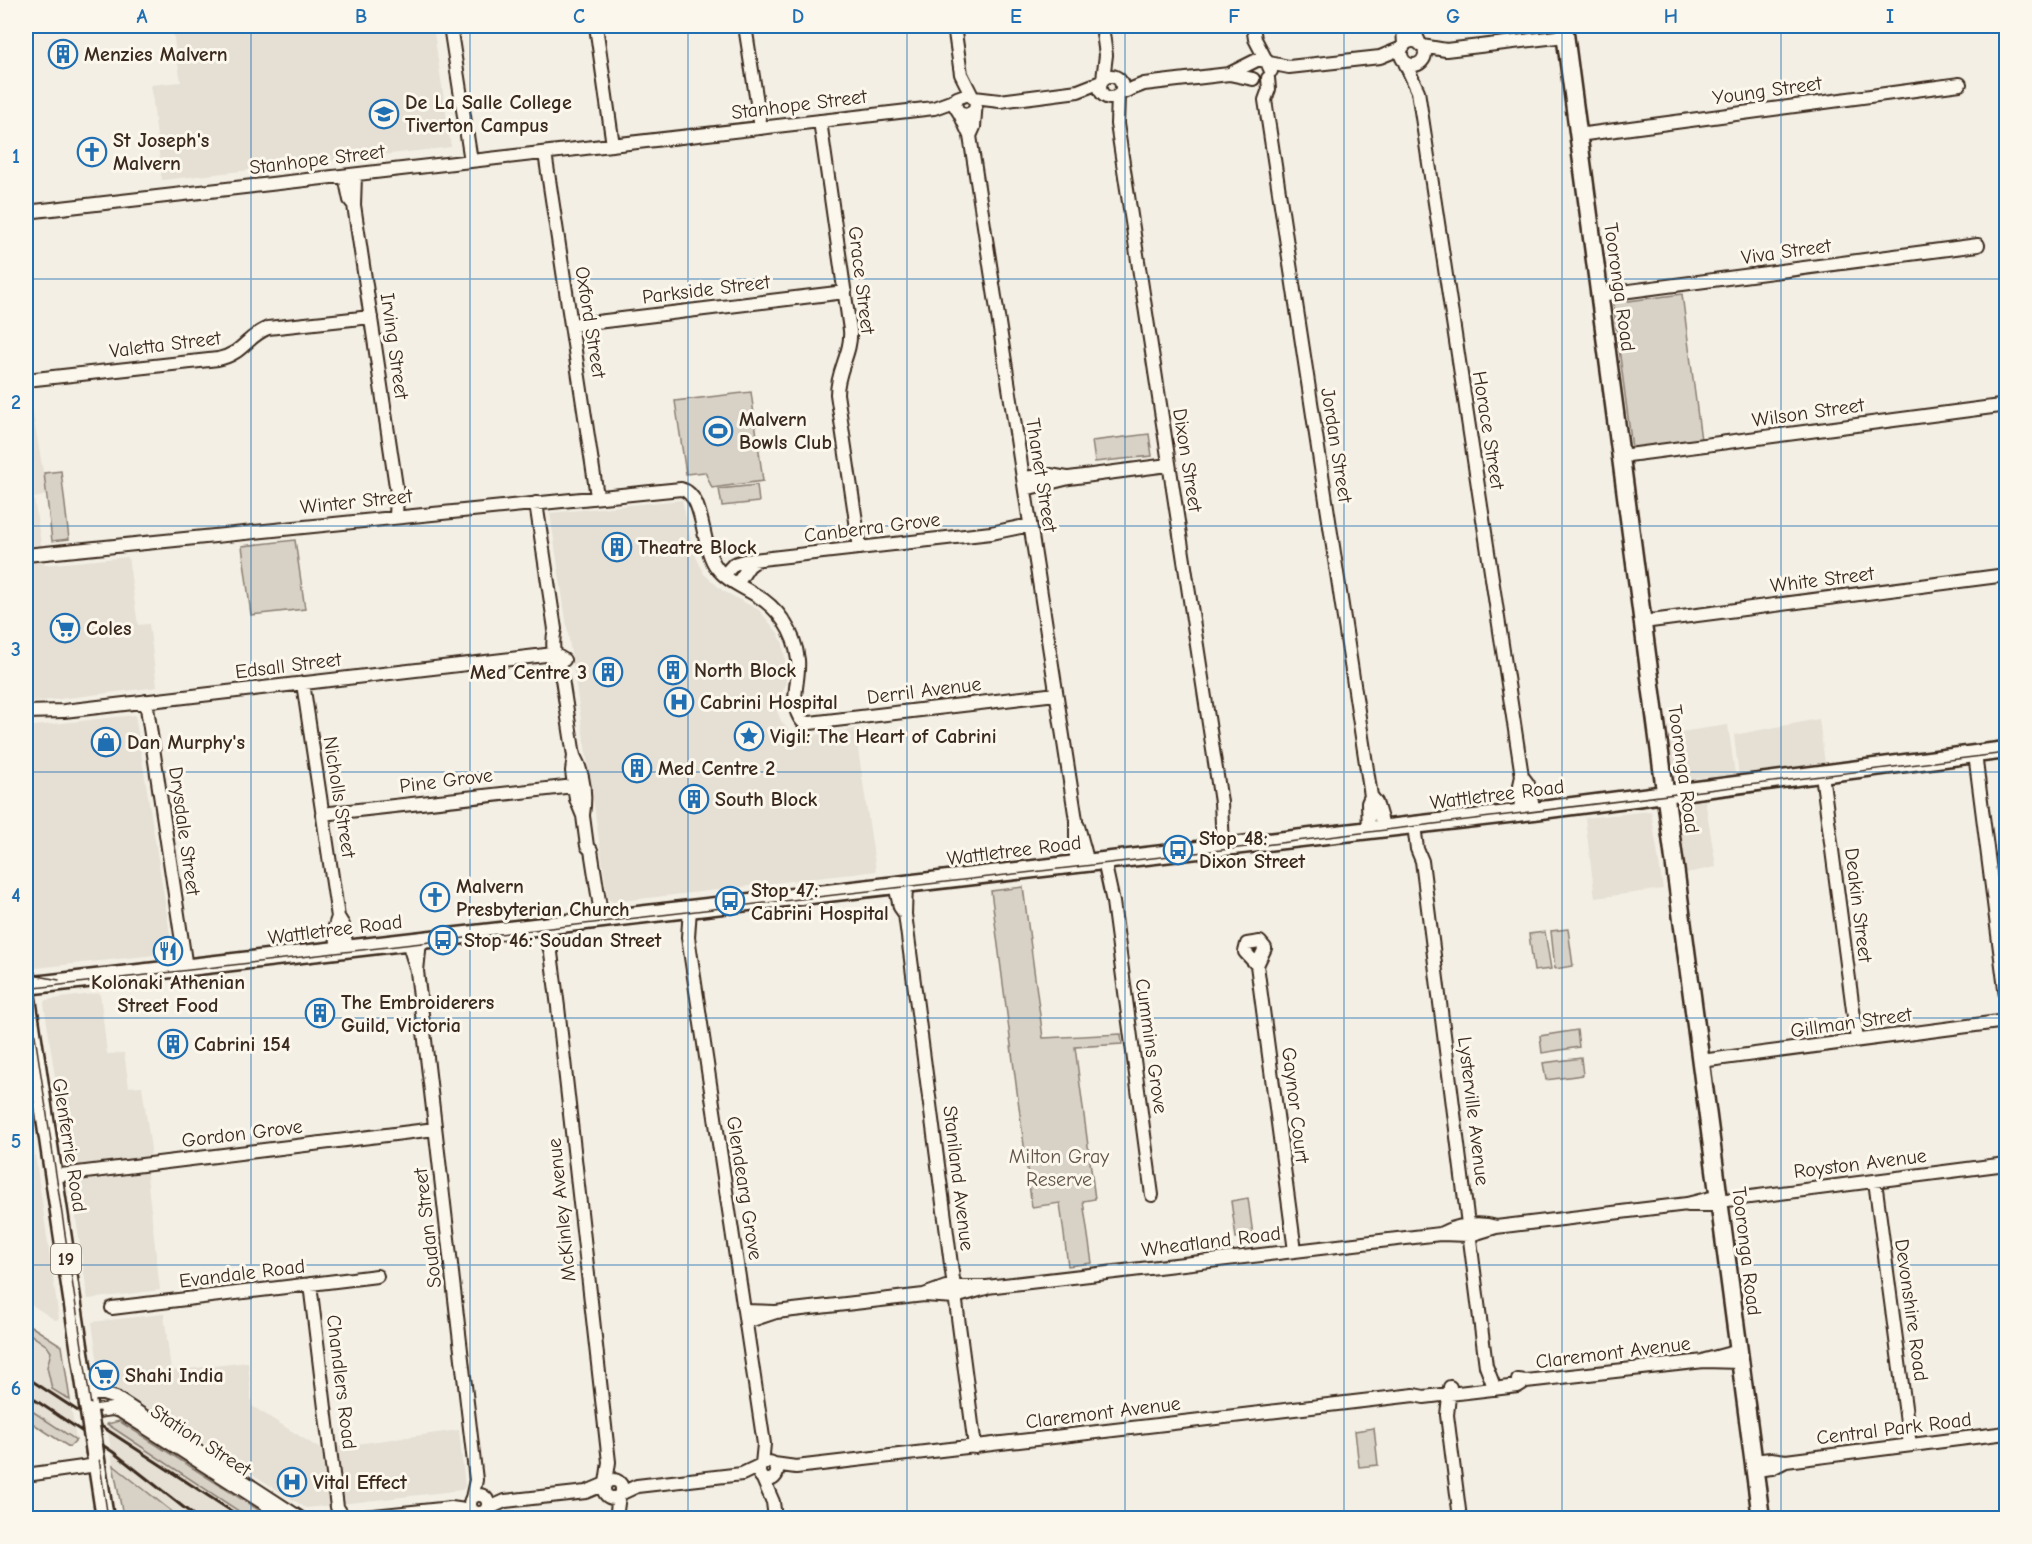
<svg xmlns="http://www.w3.org/2000/svg" width="2032" height="1544" font-family="'Comic Neue',sans-serif">
  <rect width="100%" height="100%" fill="#f3efe4"/>
  <filter id="ink" filterUnits="userSpaceOnUse"><feTurbulence type="fractalNoise" baseFrequency=".0167" numOctaves="2"/><feDisplacementMap in="SourceGraphic" scale="12" xChannelSelector="R" yChannelSelector="G"/><feConvolveMatrix kernelMatrix="1 2 1 2 8 2 1 2 1" color-interpolation-filters="sRGB"/></filter>
  <g filter="url(#ink)">
    <path fill="#e5dfd4" d="M172,26H433L451,147L162,180L151,85L181,82Z
      M29,391L47,495L34,498L44,565L128,557L138,625L149,624L157,687L26,703V392Z
      M682,500L693,550L704,574L723,591L759,610L778,633L783,644L787,674L785,686L776,708L781,721L796,738L855,729L876,871L613,902L608,899L550,513Z
      M135,715L173,953L26,969V727Z
      M1819,719L1825,764L1739,776L1734,735Z
      M1728,725L1735,774L1674,781L1667,734Z
      M1705,800L1716,867L1686,873L1676,809L1681,803Z
      M1651,811L1663,889L1595,898L1585,818Z
      M100,993L107,1054L124,1053L129,1087L142,1086L151,1150L147,1176L160,1290L88,1299L44,1003L46,1000Z
      M26,1093L59,1319L55,1320L26,1301Z
      M164,1314L171,1371L248,1362L252,1406L320,1449L459,1430L465,1487L462,1490L306,1508L100,1378L92,1322Z
      M26,1323L62,1346L76,1440L70,1446L26,1417Z
      M107,1424L225,1503L249,1518H180L113,1465Z"/>
    <path fill="#d8d1c6" stroke="#8a7e72" stroke-width="1.5" d="M1682,294L1701,440L1632,448L1613,303Z
      M751,392L763,481L712,488L705,472L686,474L675,401Z
      M1149,434L1152,456L1095,462L1092,441Z
      M61,471L69,539L52,541L44,473Z
      M757,485L759,502L722,506L719,489Z
      M295,540L305,609L251,615L242,546Z
      M1023,887L1043,1038L1121,1034L1122,1044L1075,1047L1095,1199L1083,1201L1092,1263L1068,1266L1060,1203L1032,1207L991,891Z
      M1568,929L1573,966L1555,969L1551,931Z
      M1545,932L1551,969L1534,971L1529,934Z
      M1577,1030L1579,1047L1542,1053L1540,1036Z
      M1581,1058L1583,1075L1546,1080L1543,1063Z
      M1248,1198L1253,1235L1236,1238L1231,1201Z
      M26,1323L62,1346L70,1400L52,1389L47,1367L51,1352L47,1346L26,1331Z
      M26,1407L76,1440L69,1447L26,1419Z
      M119,1421L271,1518H249L107,1424Z
      M1374,1428L1378,1465L1359,1467L1355,1431Z
      M113,1465L180,1518H133L122,1511Z"/>
    <g fill="none" stroke-linecap="round" stroke-linejoin="round">
      <g stroke="#3b2a1e" stroke-width="16">
        <path id="minor" d="M450,26L471,161
          M596,26L613,145
          M745,26L761,128
          M954,26L961,74L972,96
          M1102,26L1106,55L1103,79
          M1253,26L1255,39L1267,62
          M1403,26L1404,46
          M1412,26L1420,44
          M1401 53a12 12 0 1 1 24 0a12 12 0 1 1-24 0Z
          M1422,46L1446,50L1565,36
          M1269,63L1289,67L1380,57L1402,48
          M1405,63L1418,91L1522,776L1520,785L1521,813
          M1229,74L1259,59L1267,62L1271,71
          M1100 87a11 11 0 1 1 22 0a11 11 0 1 1-22 0Z
          M1268,78L1269,89L1265,100L1371,796L1368,803L1369,830
          M1121,93L1144,84L1229,74L1253,79
          M1118,96L1117,124L1221,802L1223,847
          M974,98L1000,101L1078,91L1101,82
          M960,114L970,136L984,226L1076,820V864
          M820,121L850,330C852,353 837,370 837,394L860,548
          M1578,135L1960,84
          M970,136L974,127L976,100L968,94L957,98L955,106L960,114L968,115L974,111
          M545,153L597,496
          M345,176L350,200L354,205L397,493L396,517
          M354,205L355,175
          M26,212L934,108L956,100
          M1599,295L1978,245
          M572,325L845,292
          M26,380L218,359C243,354 247,336 268,328L371,317
          M1621,456L2000,406
          M1023,478L1050,475L1067,478
          M1025,489L1069,478L1168,465
          M536,503L555,629C551,645 554,664 562,679L574,756L572,771L576,799L583,816L587,846L591,850L602,920
          M26,555L681,489C706,495 700,547 717,568C726,580 741,586 754,594C778,607 795,632 798,660C800,681 788,704 802,721L810,723L1056,694
          M724,575L734,564L744,561L991,533L1030,525
          M737,584L749,566L757,560
          M1643,622L2006,575
          M303,683L338,917L343,925L347,949
          M146,701L186,968
          M26,712L64,711L554,654L564,660
          M1975,754L2006,997
          M574,756C584,774 586,795 583,815
          M1822,774L1857,1040
          M1522,776L1528,784L1534,811
          M1371,796L1376,802L1384,829
          M322,814L574,786
          M1414,825L1417,849L1422,861L1486,1366L1495,1389
          M1078,826L1088,863
          M1104,861L1113,902L1152,1195
          M906,884L905,914L975,1447
          M895,885L900,907L905,914
          M690,909L688,937L764,1444L762,1464
          M338,917L335,926L338,950
          M543,927L551,953L558,1007L609,1462L606,1483
          M420,941L417,971L476,1480L472,1498
          M408,942L417,971
          M1257,965L1265,948L1260,942L1247,944L1245,952L1257,965L1295,1251
          M1701,1061L2006,1021
          M53,1176L435,1129
          M1875,1181L1910,1445
          M1719,1201L2006,1164
          M1688,1205H1720
          M1440,1234C1457,1225 1478,1221 1496,1227
          M310,1284L337,1507L344,1518
          M924,1295L955,1297L986,1288
          M112,1308L377,1276
          M744,1311L775,1312
          M746,1322L776,1312L924,1295L946,1287H987L1440,1234L1470,1235L1496,1227L1687,1204L1719,1196
          M1705,1360L1739,1351
          M1518,1380L1526,1381L1704,1361L1740,1362
          M1450,1387L1447,1415L1460,1518
          M86,1394H103L116,1398L300,1518
          M89,1412L112,1409L120,1411L287,1518
          M1753,1461L1771,1459L1786,1461L2006,1433
          M759 1471a9 9 0 1 1 18 0a9 9 0 1 1-18 0Z
          M774,1464L796,1467L1414,1395L1424,1397L1518,1386L1526,1381
          M1755,1470L1772,1468L1786,1461
          M26,1475L97,1465
          M763,1479L773,1502L775,1518
          M604 1489a9 9 0 1 1 18 0a9 9 0 1 1-18 0Z
          M620,1494L637,1486L742,1474L761,1465
          M470 1504a9 9 0 1 1 18 0a9 9 0 1 1-18 0Z
          M487,1509L505,1501L586,1492L605,1484
          M355,1518L451,1508L472,1511
          M616,1518L619,1496"/>
      </g>
      <g stroke="#3b2a1e" stroke-width="21">
        <path id="major" d="M1564,26L1761,1518
          M26,986L1534,811L2006,750
          M26,992L89,1412
          M95,1453L105,1518"/>
      </g>
      <use href="#minor" stroke="#fbf7ec" stroke-width="12"/>
      <use href="#major" stroke="#fbf7ec" stroke-width="16"/>
      <path stroke="#3b2a1e" stroke-width="1.5" d="M26,962L38,976L59,980
        M26,976L108,1518
        M26,989L1264,845L2006,753"/>
      <path stroke="#3b2a1e" stroke-width="3" d="M26,1377L242,1518
        M26,1394L113,1452L197,1518"/>
      <g stroke="#3b2a1e" stroke-width="21" stroke-linecap="butt">
        <path id="major-bridge" d="M89,1412L95,1453"/>
      </g>
      <use href="#major-bridge" stroke="#fbf7ec" stroke-width="16"/>
    </g>
  </g>
  <path fill="none" stroke="#1f6fb2" stroke-width="1.5" stroke-opacity="0.55" d="M251,26V1518M470,26V1518M688,26V1518M907,26V1518M1125,26V1518M1344,26V1518M1562,26V1518M1781,26V1518M26,279H2006M26,526H2006M26,772H2006M26,1018H2006M26,1265H2006"/>
  <defs>
    <g id="building-ring" transform="scale(1.5)"><circle r="9.5" fill="#fbf7ec" stroke="#1f6fb2" stroke-width="1.5"/><path d="M-4-6H4V6H1V3H-1V6H-4ZM-2.5-4.3h1.7v1.8h-1.7ZM.8-4.3h1.7v1.8H.8ZM-2.5-1h1.7V.8h-1.7ZM.8-1h1.7V.8H.8Z" fill="#1f6fb2"/></g>
    <g id="school-ring" transform="scale(1.5)"><circle r="9.5" fill="#fbf7ec" stroke="#1f6fb2" stroke-width="1.5"/><path d="M0-5L7-2L0 1L-7-2ZM-4 1L0 2.5L4 1V4Q0 6-4 4Z" fill="#1f6fb2"/></g>
    <g id="church-ring" transform="scale(1.5)"><circle r="9.5" fill="#fbf7ec" stroke="#1f6fb2" stroke-width="1.5"/><path d="M-1.2-6h2.4v3.5h3.3v2.4h-3.3V6h-2.4V-.1h-3.3v-2.4h3.3Z" fill="#1f6fb2"/></g>
    <g id="stadium-ring" transform="scale(1.5)"><circle r="9.5" fill="#fbf7ec" stroke="#1f6fb2" stroke-width="1.5"/><path d="M0-5a6.5 5 0 1 0 0 10a6.5 5 0 1 0 0-10ZM-3.5-1.8h7v3.6h-7Z" fill="#1f6fb2"/></g>
    <g id="supermarket-ring" transform="scale(1.5)"><circle r="9.5" fill="#fbf7ec" stroke="#1f6fb2" stroke-width="1.5"/><path d="M-6-5.5h2.5l.6 2H6L4.5 2H-2.5L-4.4-4H-6ZM-1.5 3.2a1.3 1.3 0 1 0 .1 0ZM3 3.2a1.3 1.3 0 1 0 .1 0Z" fill="#1f6fb2"/></g>
    <g id="hospital-ring" transform="scale(1.5)"><circle r="9.5" fill="#fbf7ec" stroke="#1f6fb2" stroke-width="1.5"/><path d="M-5-5h3v3.5h4V-5h3V5h-3V1.5h-4V5h-3Z" fill="#1f6fb2"/></g>
    <g id="sight-ring" transform="scale(1.5)"><circle r="9.5" fill="#fbf7ec" stroke="#1f6fb2" stroke-width="1.5"/><path d="M0-6L1.8-2.2L6-1.7L2.9 1.2L3.7 5.4L0 3.3L-3.7 5.4L-2.9 1.2L-6-1.7L-1.8-2.2Z" fill="#1f6fb2"/></g>
    <g id="shop-ring" transform="scale(1.5)"><circle r="9.5" fill="#fbf7ec" stroke="#1f6fb2" stroke-width="1.5"/><path d="M-5-2.5h2.3a2.7 3.5 0 0 1 5.4 0H5L5.5 6h-11ZM-1.5-2.5h3a1.5 2.3 0 0 0-3 0Z" fill="#1f6fb2"/></g>
    <g id="bus-ring" transform="scale(1.5)"><circle r="9.5" fill="#fbf7ec" stroke="#1f6fb2" stroke-width="1.5"/><path d="M-5-6H5V4H4V6H2V4H-2V6H-4V4H-5ZM-3.5-4V0h7V-4ZM-3.5 1.2v1.5H-2V1.2ZM2 1.2v1.5H3.5V1.2Z" fill="#1f6fb2"/></g>
    <g id="restaurant-ring" transform="scale(1.5)"><circle r="9.5" fill="#fbf7ec" stroke="#1f6fb2" stroke-width="1.5"/><path d="M-5-6h1v4h1v-4h1v4h1v-4h1v5L-1.5 .5V6h-2V.5L-5-1ZM5-6V6H3V1.5H1.5Q1.5-4 5-6Z" fill="#1f6fb2"/></g>
  </defs>
  <g fill-rule="evenodd">
    <use href="#building-ring" x="63" y="54"/>
    <use href="#school-ring" x="384" y="114"/>
    <use href="#church-ring" x="92" y="152"/>
    <use href="#stadium-ring" x="718" y="431"/>
    <use href="#building-ring" x="617" y="547"/>
    <use href="#supermarket-ring" x="65" y="628"/>
    <use href="#building-ring" x="673" y="670"/>
    <use href="#building-ring" x="608" y="672"/>
    <use href="#hospital-ring" x="679" y="702"/>
    <use href="#sight-ring" x="749" y="736"/>
    <use href="#shop-ring" x="106" y="742"/>
    <use href="#building-ring" x="637" y="768"/>
    <use href="#building-ring" x="694" y="799"/>
    <use href="#bus-ring" x="1178" y="850"/>
    <use href="#church-ring" x="435" y="897"/>
    <use href="#bus-ring" x="730" y="901"/>
    <use href="#bus-ring" x="443" y="940"/>
    <use href="#restaurant-ring" x="168" y="951"/>
    <use href="#building-ring" x="320" y="1013"/>
    <use href="#building-ring" x="173" y="1044"/>
    <use href="#supermarket-ring" x="104" y="1375"/>
    <use href="#hospital-ring" x="292" y="1482"/>
  </g>
  <g text-anchor="middle" stroke-width="6" stroke-linejoin="round" paint-order="stroke">
    <rect fill="#fbf7ec" stroke="#75685c" stroke-width="1.5" x="51" y="1244" width="30" height="30" rx="4.5"/>
    <g font-size="18" font-weight="bold" fill="#3b2a1e">
      <text x="66" y="1265">19</text>
    </g>
    <g font-size="20" font-weight="bold" fill="#3b2a1e" stroke="#fbf7ec" text-anchor="start">
      <text x="84" y="61">Menzies Malvern</text>
      <text x="405" y="109">De La Salle College<tspan x="405" dy="23">Tiverton Campus</tspan></text>
      <text x="113" y="147">St Joseph's<tspan x="113" dy="23">Malvern</tspan></text>
      <text x="739" y="426">Malvern<tspan x="739" dy="23">Bowls Club</tspan></text>
      <text x="638" y="554">Theatre Block</text>
      <text x="86" y="635">Coles</text>
      <text x="694" y="677">North Block</text>
      <text x="587" y="679" text-anchor="end">Med Centre 3</text>
      <text x="700" y="709">Cabrini Hospital</text>
      <text x="770" y="743">Vigil: The Heart of Cabrini</text>
      <text x="127" y="749">Dan Murphy's</text>
      <text x="658" y="775">Med Centre 2</text>
      <text x="715" y="806">South Block</text>
      <text x="1199" y="845">Stop 48:<tspan x="1199" dy="23">Dixon Street</tspan></text>
      <text x="456" y="893">Malvern<tspan x="456" dy="23">Presbyterian Church</tspan></text>
      <text x="751" y="897">Stop 47:<tspan x="751" dy="23">Cabrini Hospital</tspan></text>
      <text x="464" y="947">Stop 46: Soudan Street</text>
      <text x="168" y="989" text-anchor="middle">Kolonaki Athenian<tspan x="168" dy="23">Street Food</tspan></text>
      <text x="341" y="1009">The Embroiderers<tspan x="341" dy="23">Guild, Victoria</tspan></text>
      <text x="194" y="1051">Cabrini 154</text>
      <text x="125" y="1382">Shahi India</text>
      <text x="313" y="1489">Vital Effect</text>
    </g>
    <g font-size="20" fill="#3b2a1e" stroke="#fbf7ec">
      <text transform="translate(1767 90) rotate(-8)" y="7">Young Street</text>
      <text transform="translate(799 104) rotate(-7)" y="7">Stanhope Street</text>
      <text transform="translate(317 159) rotate(-7)" y="7">Stanhope Street</text>
      <text transform="translate(1786 251) rotate(-8)" y="7">Viva Street</text>
      <text transform="translate(862 280) rotate(83)" y="7">Grace Street</text>
      <text transform="translate(1620 287) rotate(82)" y="7">Tooronga Road</text>
      <text transform="translate(706 289) rotate(-7)" y="7">Parkside Street</text>
      <text transform="translate(591 322) rotate(81)" y="7">Oxford Street</text>
      <text transform="translate(165 344) rotate(-7)" y="7">Valetta Street</text>
      <text transform="translate(395 346) rotate(82)" y="7">Irving Street</text>
      <text transform="translate(1808 412) rotate(-8)" y="7">Wilson Street</text>
      <text transform="translate(1489 430) rotate(81)" y="7">Horace Street</text>
      <text transform="translate(1337 445) rotate(81)" y="7">Jordan Street</text>
      <text transform="translate(1188 460) rotate(81)" y="7">Dixon Street</text>
      <text transform="translate(1042 475) rotate(81)" y="7">Thanet Street</text>
      <text transform="translate(356 501) rotate(-6)" y="7">Winter Street</text>
      <text transform="translate(872 527) rotate(-7)" y="7">Canberra Grove</text>
      <text transform="translate(1822 579) rotate(-7)" y="7">White Street</text>
      <text transform="translate(288 665) rotate(-7)" y="7">Edsall Street</text>
      <text transform="translate(924 690) rotate(-7)" y="7">Derril Avenue</text>
      <text transform="translate(1684 769) rotate(82)" y="7">Tooronga Road</text>
      <text transform="translate(446 780) rotate(-7)" y="7">Pine Grove</text>
      <text transform="translate(1497 794) rotate(-7)" y="7">Wattletree Road</text>
      <text transform="translate(340 797) rotate(81)" y="7">Nicholls Street</text>
      <text transform="translate(185 831) rotate(82)" y="7">Drysdale Street</text>
      <text transform="translate(1014 850) rotate(-7)" y="7">Wattletree Road</text>
      <text transform="translate(1859 905) rotate(83)" y="7">Deakin Street</text>
      <text transform="translate(335 929) rotate(-7)" y="7">Wattletree Road</text>
      <text transform="translate(1851 1022) rotate(-8)" y="7">Gillman Street</text>
      <text transform="translate(1152 1046) rotate(82)" y="7">Cummins Grove</text>
      <text transform="translate(1296 1105) rotate(83)" y="7">Gaynor Court</text>
      <text transform="translate(1474 1111) rotate(83)" y="7">Lysterville Avenue</text>
      <text transform="translate(242 1133) rotate(-7)" y="7">Gordon Grove</text>
      <text transform="translate(70 1145) rotate(81)" y="7">Glenferrie Road</text>
      <text transform="translate(1860 1163) rotate(-7)" y="7">Royston Avenue</text>
      <text transform="translate(959 1178) rotate(83)" y="7">Staniland Avenue</text>
      <text transform="translate(745 1188) rotate(81)" y="7">Glendearg Grove</text>
      <text transform="translate(561 1210) rotate(-96)" y="7">McKinley Avenue</text>
      <text transform="translate(427 1228) rotate(-97)" y="7">Soudan Street</text>
      <text transform="translate(1211 1241) rotate(-7)" y="7">Wheatland Road</text>
      <text transform="translate(1747 1251) rotate(83)" y="7">Tooronga Road</text>
      <text transform="translate(242 1273) rotate(-7)" y="7">Evandale Road</text>
      <text transform="translate(1912 1310) rotate(82)" y="7">Devonshire Road</text>
      <text transform="translate(1613 1352) rotate(-7)" y="7">Claremont Avenue</text>
      <text transform="translate(342 1382) rotate(83)" y="7">Chandlers Road</text>
      <text transform="translate(1103 1412) rotate(-7)" y="7">Claremont Avenue</text>
      <text transform="translate(1894 1428) rotate(-7)" y="7">Central Park Road</text>
      <text transform="translate(201 1440) rotate(33)" y="7">Station Street</text>
    </g>
    <g font-size="20" fill="#625448" stroke="#fbf7ec">
      <text x="1059" y="1163">Milton Gray<tspan x="1059" dy="23">Reserve</tspan></text>
    </g>
  </g>
  <rect width="2032" height="1544" fill="none" stroke="#fbf7ec" stroke-width="66"/>
  <rect x="33" y="33" width="1966" height="1478" fill="none" stroke="#1f6fb2" stroke-width="2"/>
  <g font-size="20" text-anchor="middle" font-weight="bold" fill="#1f6fb2">
    <text x="142" y="23">A</text>
    <text x="361" y="23">B</text>
    <text x="579" y="23">C</text>
    <text x="798" y="23">D</text>
    <text x="1016" y="23">E</text>
    <text x="1234" y="23">F</text>
    <text x="1453" y="23">G</text>
    <text x="1671" y="23">H</text>
    <text x="1890" y="23">I</text>
    <text x="16" y="163">1</text>
    <text x="16" y="409">2</text>
    <text x="16" y="656">3</text>
    <text x="16" y="902">4</text>
    <text x="16" y="1148">5</text>
    <text x="16" y="1395">6</text>
  </g>
</svg>
